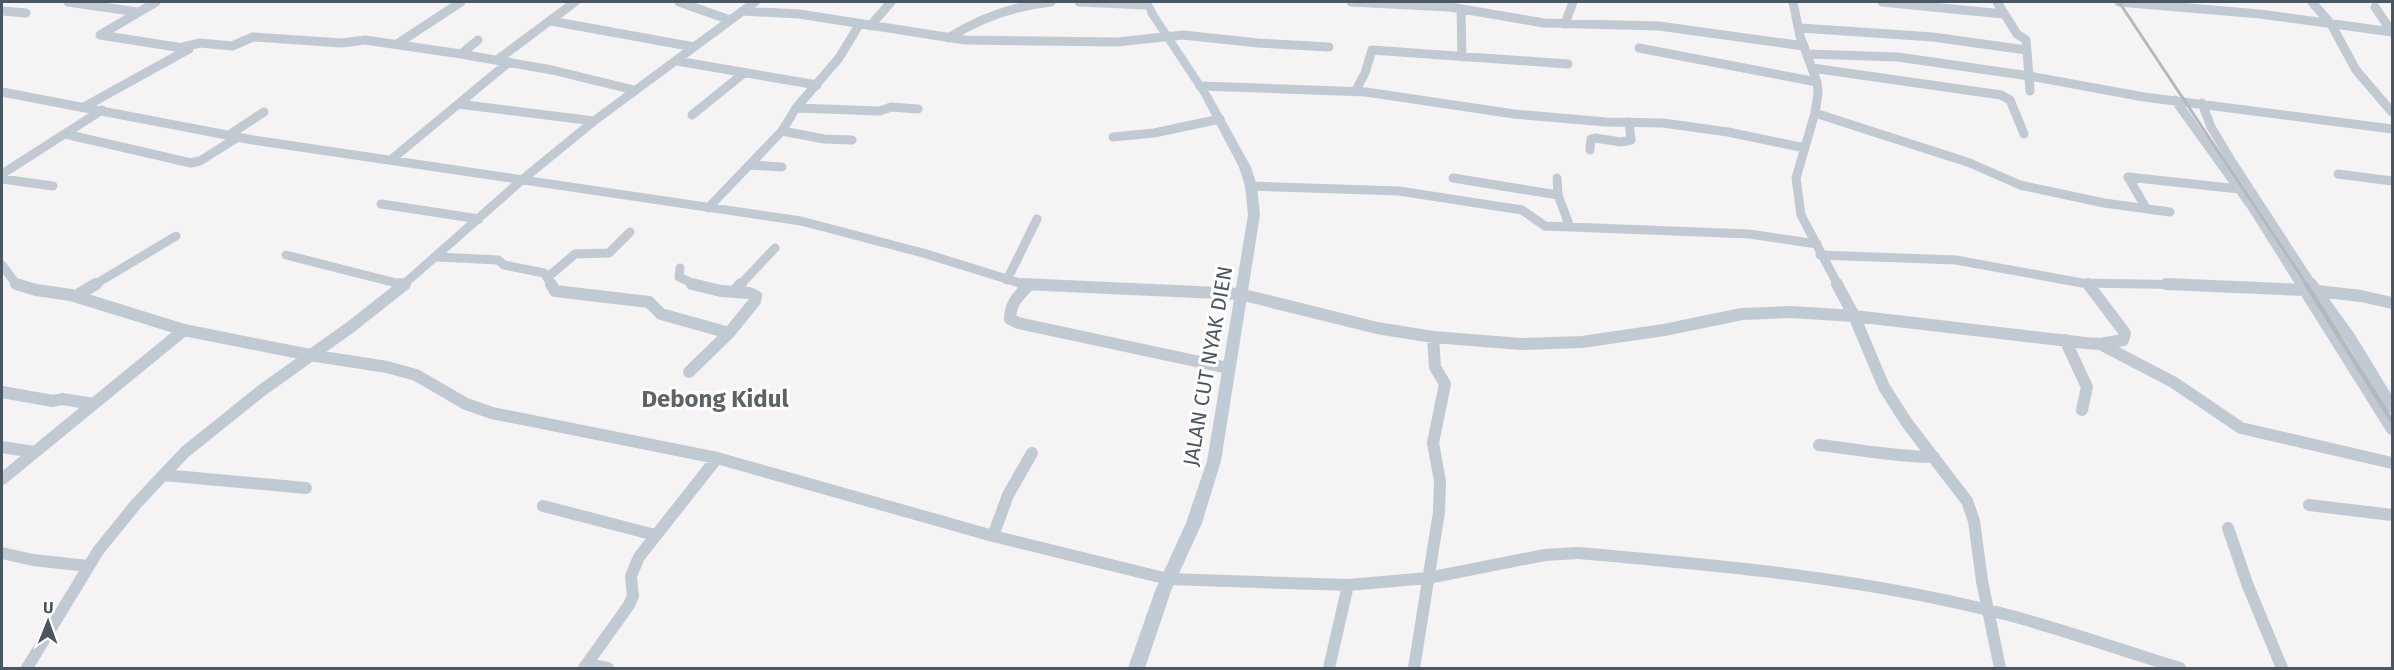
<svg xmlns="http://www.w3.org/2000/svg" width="2394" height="670" font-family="'Fira Sans',sans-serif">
  <rect width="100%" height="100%" fill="#f5f3f3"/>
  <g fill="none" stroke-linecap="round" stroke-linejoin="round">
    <path stroke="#c1cad2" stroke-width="9" d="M68,2L138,12
      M679,2L730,20
      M1079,2L1147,5
      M1351,2L1450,7L1544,23L1659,26L1804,46
      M1793,2L1800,36L1817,82L1818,93L1815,113L1796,178L1801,215L1838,285
      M1882,2L2003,14
      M1997,2L2017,34L2026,40L2029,76L2144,97L2392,129
      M2119,2L2260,14L2392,32
      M2312,2L2331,24L2356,70L2392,112
      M2375,7L2392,32
      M1461,9L1462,57
      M2,11L26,13
      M742,11L799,14L965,40L1117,42L1183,35L1258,43L1329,47
      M551,21L694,47
      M1565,24L1573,2
      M870,26L891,2
      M1800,28L1933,37L2026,50
      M948,38C980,18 1013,6 1051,2
      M478,40L461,54L552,70L634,90
      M397,44L461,2
      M183,47L200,43L232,46L253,37L342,43L365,40L461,54
      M1639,48L1817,82
      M1807,54L1898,57L2029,76L2030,91
      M497,60L575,2
      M677,61L817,85
      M1812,68L2001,95L2010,100L2024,134
      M1200,86L1366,92L1514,114L1606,122L1663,123L1728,132L1805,148
      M1356,90L1365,73L1372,50L1568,64
      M2,92L253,140L801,221L923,253L1026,285
      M2175,100L2252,207L2301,285
      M2202,103L2211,127L2232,162L2312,285
      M458,104L594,121
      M84,107L189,49L100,35L156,2
      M796,108L880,111L891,107L918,109
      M1815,113L1970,163L2020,185L2104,203L2170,212
      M692,115L744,73
      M782,131L824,139L852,140
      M65,134L191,163L200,161L238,137
      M229,135L264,112
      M1113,137L1154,133L1220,119
      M1590,150L1591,139L1595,138L1621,142L1631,140L1629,122
      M392,159L509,62
      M750,165L782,167
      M2,174L102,110
      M2338,174L2392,181
      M1453,178L1558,195
      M1557,178L1558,195L1570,227
      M2,179L53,186
      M1251,186L1399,191L1522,210L1545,226L1749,234L1817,244
      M381,204L479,219
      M708,208L782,131L796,108L839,58L859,25
      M2146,208L2128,177L2239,189
      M286,255L404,285
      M1820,255L1956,260L2082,283L2202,285
      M438,257L498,260L504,265L544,273L552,285
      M2,265L16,284L21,285
      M680,268L679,277L696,285
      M548,277L575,254L609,253L630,232
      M1007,280L1037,219
      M2087,283L2089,285
      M94,285L176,236
      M403,285L523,179L594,121L755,2
      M740,285L775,248"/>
    <path stroke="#c1cad2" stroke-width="12" d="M16,284L36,290L71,295L184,330L310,355L387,367L416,375L466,404L492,413L717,458L993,536L1168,579L1348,585L1428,578L1545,555L1578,553C1715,565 1854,577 1988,610C2053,625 2116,649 2180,668
      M400,284L404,285
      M551,284L555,291L649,302L661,314L729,333
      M1022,284L1240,294L1377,328L1433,337L1521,344L1582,342L1664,330L1742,314L1791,312L1854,316L2085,343L2101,344L2123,340L2125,333L2088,284
      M1837,284L1854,316L1884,387L1907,423L1967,501L1974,521L1982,581L2000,668
      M2166,284L2304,290
      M2301,284L2392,429
      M2311,284L2350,338L2392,407
      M1028,286C1018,296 1010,304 1010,319L1018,323L1228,368
      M2317,291L2361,296L2392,303
      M734,292L741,284
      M76,296L96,284
      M2065,340L2087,387L2082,410
      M2102,345L2173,382L2241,428L2392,463
      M689,372L729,333L755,301L756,296L749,293L721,291L692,284
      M2,392L53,401L62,399L94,404
      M1819,445C1857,449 1896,457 1934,457
      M2,447L34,452
      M163,475L306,488
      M2,479L184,330
      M2309,505L2392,515
      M543,506L655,535
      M2228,528L2248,586L2282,668
      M993,536L1008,495L1032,453
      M2,553L33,560L88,566
      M589,664L608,668
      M27,668L98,551L136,504L185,452L261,391L352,326L405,284
      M584,668L629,605L633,596L631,576L639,557L717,458
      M1329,668L1348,585
      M1414,668L1439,512L1440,481L1433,443L1445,384L1435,367L1433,337"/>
    <path fill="#c1cbd6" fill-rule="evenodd" d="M1143,2H1151L1158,15L1211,95L1251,167L1257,186L1260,215L1221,461L1202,523L1171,591L1145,668H1128L1155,591L1186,523L1207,461L1248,215L1245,186L1239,167L1201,95L1148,15Z"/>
    <path stroke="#b5b8bd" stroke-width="3" d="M2119,2L2307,285"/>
    <path stroke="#b5b8bd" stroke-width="4.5" d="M2306,284L2392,421"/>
  </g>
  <g text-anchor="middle" stroke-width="6" stroke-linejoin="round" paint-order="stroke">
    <g font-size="21" fill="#4a5661" stroke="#fff">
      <text transform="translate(1208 366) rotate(-80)" y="7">JALAN CUT NYAK DIEN</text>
    </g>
    <g font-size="24" font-weight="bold" fill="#5f6368" stroke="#fff">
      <text x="715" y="407">Debong Kidul</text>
    </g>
  </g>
  <rect width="2394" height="670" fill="none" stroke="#4a5661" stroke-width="6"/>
  <g transform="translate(48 622) rotate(1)" stroke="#ffffff" stroke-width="4.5" paint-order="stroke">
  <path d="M0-4.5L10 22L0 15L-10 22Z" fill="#4a5661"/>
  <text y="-9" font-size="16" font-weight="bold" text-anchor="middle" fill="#4a5661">U</text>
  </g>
</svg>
